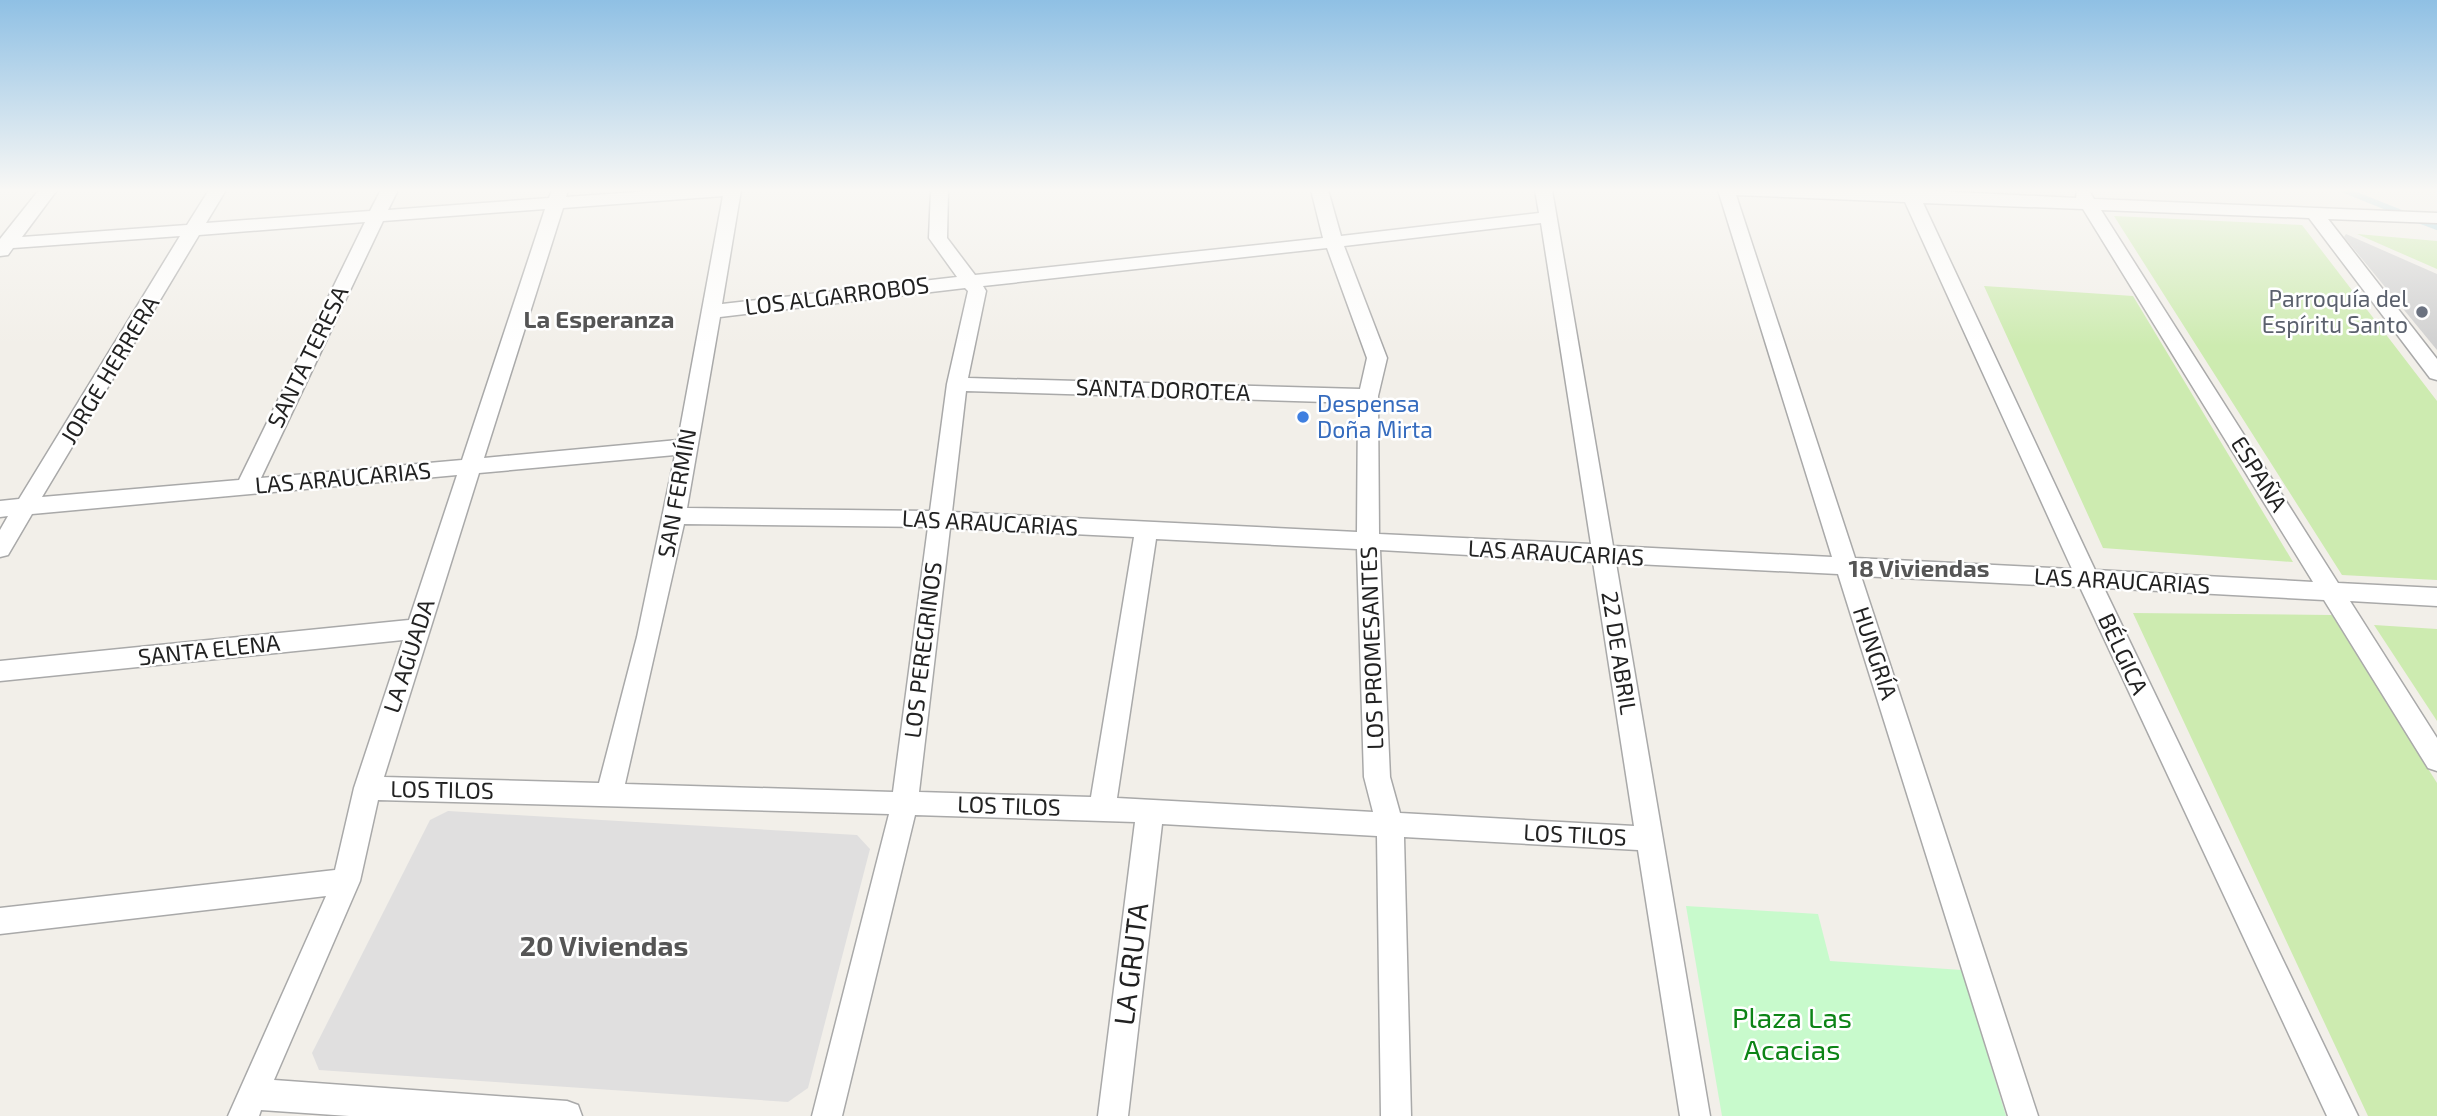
<svg xmlns="http://www.w3.org/2000/svg" width="2437" height="1116" font-family="'Exo 2',sans-serif">
  <rect width="100%" height="100%" fill="#f2efe9"/>
  <path fill="#e0dfdf" d="M448,811L857,835L870,849L808,1088L788,1102L319,1070L312,1053L430,820Z"/>
  <path fill="#d0d0d0" d="M2346,234L2437,274V350L2344,237Z"/>
  <path fill="#cdebb0" d="M2114,216L2302,225L2437,401V580L2342,575Z
    M2357,234L2437,241V269Z
    M1984,286L2133,296L2293,562L2103,548Z
    M2133,613L2332,615L2437,783V1116H2368Z
    M2374,625L2437,629V721Z"/>
  <path fill="#c8facc" d="M1686,906L1818,914L1830,961L1962,970L2006,1116H1722Z"/>
  <g fill="none" stroke-linecap="round" stroke-linejoin="round">
    <path stroke="#aad3df" stroke-width="6" d="M2344,190L2404,214
      M2418,220L2437,227"/>
    <g stroke="#a9a9a9" stroke-width="3">
      <path id="street" d="M39,190H57L22,237L187,225L209,190H226L206,223L370,211L381,190H398L388,210L549,198L552,190H568L566,197L664,190H741L722,304L957,277L929,238L931,190H948L947,238L975,275L1323,238L1311,190H1328L1341,236L1539,213L1535,190H1552L1613,546L1832,557L1718,190H1916L2076,198L2077,191H2089L2094,199L2437,213V223L2328,219L2437,359V380L2430,378L2309,218L2101,210L2338,583L2437,588V606L2350,601L2437,738V771L2428,768L2324,600L2104,588L2358,1116H2327L2080,587L1861,576L2038,1116H2008L1838,574L1616,563L1710,1116H1680L1638,850L1404,837L1411,1116H1381L1377,836L1162,824L1128,1116H1098L1135,822L915,815L842,1116H812L889,814L378,800L360,881L274,1080L567,1101L578,1105L582,1116H349L261,1110L259,1116H228L326,896L0,934V908L335,870L354,788L403,640L0,681V661L409,620L457,475L32,514L8,555L0,557V530L8,516L0,517V501L19,499L180,236L13,248L8,255L0,256V239ZM1736,195L1905,202L2072,569L1855,558ZM723,196L678,440L484,458L563,208ZM1923,203L2083,209L2313,582L2095,570ZM545,209L462,460L261,478L383,221ZM365,222L239,480L42,497L199,235ZM1541,223L1591,544L1379,534L1378,396L1387,358L1344,246ZM1327,248L1367,358L1360,389L968,378L986,291L983,286ZM965,288L968,291L947,384L930,511L687,508L720,317ZM966,391L1358,403L1357,532L952,512ZM675,455L637,637L599,783L384,777L479,473ZM684,524L928,527L893,792L625,784ZM950,528L1134,537L1091,797L919,792ZM1156,539L1357,549L1364,777L1373,812L1117,798ZM1380,550L1593,562L1634,826L1400,813L1390,777Z"/>
    </g>
    <use href="#street" fill="#fff" fill-rule="evenodd"/>
  </g>
  <linearGradient id="sky" x2="0" y2="1"><stop stop-color="#8fc0e4"/><stop offset="0.55" stop-color="#f9f8f5"/><stop offset="1" stop-color="#f9f8f5" stop-opacity="0"/></linearGradient>
  <rect width="2437" height="346" fill="url(#sky)"/>
  <circle fill="#6b7280" stroke="#fff" stroke-width="2.5" cx="2422" cy="312" r="7"/>
  <circle fill="#3f7fe0" stroke="#fff" stroke-width="2.5" cx="1303" cy="417" r="7"/>
  <g text-anchor="middle" stroke-width="5" stroke-linejoin="round" paint-order="stroke">
    <g font-size="23" fill="#222" stroke="#fff">
      <text transform="translate(837 296) rotate(-7)" y="8">LOS ALGARROBOS</text>
      <text transform="translate(308 357) rotate(-64)" y="8">SANTA TERESA</text>
      <text transform="translate(110 370) rotate(-59)" y="8">JORGE HERRERA</text>
      <text transform="translate(1163 390) rotate(2)" y="8">SANTA DOROTEA</text>
      <text transform="translate(2259 474) rotate(58)" y="8">ESPAÑA</text>
      <text transform="translate(343 478) rotate(-5)" y="8">LAS ARAUCARIAS</text>
      <text transform="translate(677 493) rotate(-80)" y="8">SAN FERMÍN</text>
      <text transform="translate(990 523) rotate(3)" y="8">LAS ARAUCARIAS</text>
      <text transform="translate(1556 553) rotate(3)" y="8">LAS ARAUCARIAS</text>
      <text transform="translate(2122 581) rotate(3)" y="8">LAS ARAUCARIAS</text>
      <text transform="translate(1372 648) rotate(-92)" y="8">LOS PROMESANTES</text>
      <text transform="translate(209 650) rotate(-6)" y="8">SANTA ELENA</text>
      <text transform="translate(923 650) rotate(-83)" y="8">LOS PEREGRINOS</text>
      <text transform="translate(1619 653) rotate(81)" y="8">22 DE ABRIL</text>
      <text transform="translate(1875 653) rotate(72)" y="8">HUNGRÍA</text>
      <text transform="translate(2123 654) rotate(65)" y="8">BÉLGICA</text>
      <text transform="translate(409 656) rotate(-72)" y="8">LA AGUADA</text>
      <text transform="translate(442 790) rotate(1)" y="8">LOS TILOS</text>
      <text transform="translate(1009 806) rotate(2)" y="8">LOS TILOS</text>
      <text transform="translate(1575 835) rotate(3)" y="8">LOS TILOS</text>
    </g>
    <g font-size="23" fill="#5b616d" stroke="#fff" text-anchor="end">
      <text x="2408" y="307">Parroquía del<tspan x="2408" dy="26">Espíritu Santo</tspan></text>
    </g>
    <g font-size="23" fill="#366cbe" stroke="#fff" text-anchor="start">
      <text x="1317" y="412">Despensa<tspan x="1317" dy="26">Doña Mirta</tspan></text>
    </g>
    <g font-size="24" font-weight="bold" fill="#555" stroke="#fff">
      <text x="599" y="328">La Esperanza</text>
      <text x="1919" y="577">18 Viviendas</text>
    </g>
    <g font-size="28" font-weight="bold" fill="#555" stroke="#fff">
      <text x="604" y="956">20 Viviendas</text>
    </g>
    <g font-size="28" fill="#222" stroke="#fff">
      <text transform="translate(1131 964) rotate(-83)" y="10">LA GRUTA</text>
    </g>
    <g font-size="28" fill="#0c8416" stroke="#fff">
      <text x="1792" y="1028">Plaza Las<tspan x="1792" dy="32">Acacias</tspan></text>
    </g>
  </g>
</svg>
